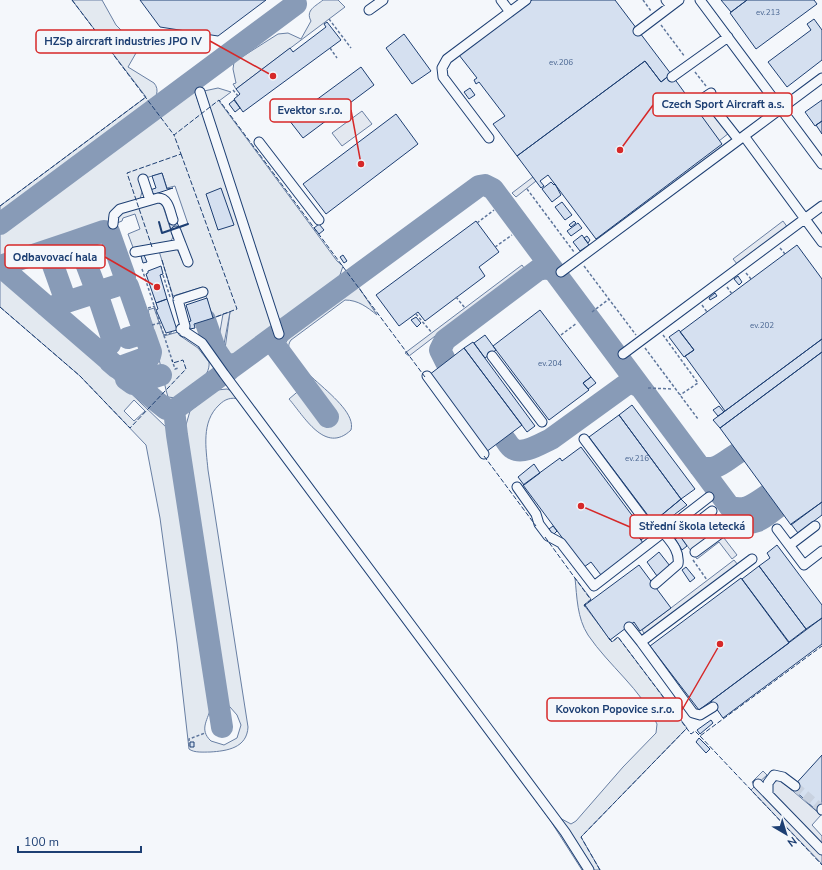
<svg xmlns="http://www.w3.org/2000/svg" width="822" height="870" font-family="'Nunito Sans',sans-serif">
  <rect width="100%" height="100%" fill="#f4f7fb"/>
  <path fill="#e3e9f0" stroke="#687fa3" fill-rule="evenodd" d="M72,0H102L116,25L133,42L136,48V53L128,67L154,83C160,90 156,98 151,104L0,215V206L146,97Z
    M323,0H338L345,7L236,89L233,84L236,83L233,69L234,62L278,34L288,33L301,39L311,21C305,10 316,6 323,0Z
    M218,88L231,92L219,101L337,261L343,266L339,278L279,322L204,91Z
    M195,92L273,326L234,354H229L225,349L230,312L213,318L203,287L173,296L159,251L177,249L184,264L191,262L179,228L188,224L175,186L167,188L162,173L139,180L142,192L140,199C123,204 108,205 108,226L11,258L0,257V234L190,93Z
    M156,202L162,203L173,237L170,243L134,250L128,234L140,229L135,214L123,218L122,221L117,223V217L121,213Z
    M0,275L100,361L113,376L167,428L173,440L208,659L204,662C206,674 212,694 211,706C209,719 198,729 211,741L224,745L237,738L241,725L237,715L223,699L182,439L190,411L217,390L227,389L234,392L239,399C231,397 225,399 219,405C201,422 206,448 208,470L248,727C247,748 227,751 210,752C204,752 194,753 189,749L177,643L160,518L146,445L80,376L0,307ZM134,400L145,411L134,421L124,411Z
    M358,286L377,315C367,307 358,300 345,300L291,340C274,362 359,401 351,430C325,455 304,416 289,399L302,388L325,420L332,415L289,357L284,345L288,339Z
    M154,308L164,336L178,332L179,335L198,348L209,362C211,378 189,392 176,398L168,397L166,390L148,310Z
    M575,578L591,599L584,605L612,642L618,637L687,728L581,837L600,870H592L558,817L571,824L576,821L623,767L656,733L657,724C641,689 609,666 588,635C577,618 577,597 575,578Z
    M437,666L565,838L584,870H582L550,820Z"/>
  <path fill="#e3e8f0" stroke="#687fa3" d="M702,98L729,133L719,141L693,105Z
    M362,111L372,124L342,146L332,133Z
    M533,177L536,181L516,197L512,193Z
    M783,221L788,228L738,265L733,259Z
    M522,265L524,268L409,356L405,353Z
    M230,312L224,344L218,343L223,314Z
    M712,511L730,534L724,538L737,555L732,559L719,542L697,559L680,536Z
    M734,560L738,565L646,636L642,630Z
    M763,771L767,775L756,785L780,780L821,815L812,825L822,836V864L751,790L755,786L752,782Z"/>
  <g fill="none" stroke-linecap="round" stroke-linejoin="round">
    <path stroke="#889bb7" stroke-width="22" d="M0,224L296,4
      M75,241L104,231L109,232L125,277L123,282
      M45,252L49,254L64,296L62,303
      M0,266L156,401L166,409L174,410
      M0,266L75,241L78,242L95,287L93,293L98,296L112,338L110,344
      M46,306L51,307L125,283L128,286L143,329L141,334
      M205,320L215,349L229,370
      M271,340L328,417
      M110,362L117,368L150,356L151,352L145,335L141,334L128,338
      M446,362L440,350L445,340L538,270L546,268L554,271
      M126,379L133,384L161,375
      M504,438C507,442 509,446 512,448C522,456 542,443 551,439L627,384L632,383L640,387
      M699,466C715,473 725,461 738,453
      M729,506C745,513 755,503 769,494
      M222,727L177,435L174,410L479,186L485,185L493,189L738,518C753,530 766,516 778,507"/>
  </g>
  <path fill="#d5e0f0" stroke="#1d3f73" d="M140,0H266L218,36L160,27Z
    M532,0H615L671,74L661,82L645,61L517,156L493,124L505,116L479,82L476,84L474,80L477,78L459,55Z
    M721,0H747L731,12Z
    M747,0H814L817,4L756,49L730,13Z
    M814,19L822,30V60L787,87L768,62L811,30L807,24Z
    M327,22L341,40L243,112L234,99L240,94L236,89L290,48L293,52L326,27L324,24Z
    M404,34L431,71L412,84L386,48Z
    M645,61L661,82L671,74L722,144L596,239L548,175L540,181L544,186L541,188L517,156Z
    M361,67L374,85L303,138L289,120Z
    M470,88L475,95L469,99L464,92Z
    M234,100L240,108L235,112L229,104Z
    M822,100V121L815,126L805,112Z
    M396,114L418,144L326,214L303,184Z
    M822,121V134L816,125Z
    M162,173L167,189L173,188L152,195L150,190L156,188L152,176Z
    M551,182L554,185L555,184L561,195L552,202L542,189Z
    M221,188L234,225L218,230L206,194Z
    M562,202L572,215L565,220L555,207Z
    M176,220L179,227L171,230L169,223Z
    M476,221L499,252L479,267L485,276L425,321L418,312L399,326L376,295Z
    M574,221L576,223L571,227L569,225Z
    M578,223L582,228L571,236L567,231Z
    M319,224L324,230L319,234L314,228Z
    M582,235L589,245L580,251L573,242Z
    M587,236L590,240L588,243L584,238Z
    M797,245L822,279V339L725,411L685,356L694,350L680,332Z
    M144,255L147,262L143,263L141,256Z
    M343,255L347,261L344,263L340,257Z
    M161,266L163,274L160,275L167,299L156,303L146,274L148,273V271Z
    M738,276L742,282L739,285L734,279Z
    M715,293L717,296L710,300L709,298Z
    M207,298L213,318L194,324L195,328L190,329L188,322L191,321L186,305Z
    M167,299L177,330L166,333L156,310L158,309L156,303Z
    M540,310L591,377L583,383L589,390L549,420L493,346Z
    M416,317L421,323L417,327L411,320Z
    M679,330L694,350L684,357L669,337Z
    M485,335L496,350L485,358L474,343Z
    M822,339V352L720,428L713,420Z
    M473,342L535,426L527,432L464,348Z
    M464,348L522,425L486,452L429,375Z
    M822,352V502L791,525L720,428Z
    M591,377L596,383L588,389L583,383Z
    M632,405L695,489L681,499L619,415Z
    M719,406L724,412L718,416L713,410Z
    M619,415L681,499L653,522L589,437Z
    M581,447L640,526L634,530L643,543L601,575L591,562L584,567L523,485L560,458L562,461Z
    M534,464L540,473L524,485L518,477Z
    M681,499L687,505L641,540L634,530L642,524L645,529Z
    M822,502V515L798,533L791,524Z
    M553,526L557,531L553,535L549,529Z
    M680,536L687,546L682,550L675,539Z
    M777,545L822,605V618L806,629L759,566L770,558L767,553Z
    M659,552L670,566L657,576L647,562Z
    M639,565L671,608L640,631L634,622L610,640L585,605Z
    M759,566L806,629L789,642L742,579Z
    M686,567L695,578L690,582L682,570Z
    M741,578L789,643L699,710L650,646Z
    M822,618V644L723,718L711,701Z
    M711,720L713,723L700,734L697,730Z
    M699,738L710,749L706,753L696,742Z
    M190,742H194V747H190Z
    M822,755V809L819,813L792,788Z"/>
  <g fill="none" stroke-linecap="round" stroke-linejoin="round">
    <path stroke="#c9d2e0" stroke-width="9" stroke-dasharray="9 4.5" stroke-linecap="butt" d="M795,786L822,809"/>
    <g stroke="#1d3f73" stroke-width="11">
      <path id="minor" d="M501,0L510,12
        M666,0L671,6L679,0
        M700,0L822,164
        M369,10L383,0
        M638,31L671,6
        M672,77L728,37
        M200,92L279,334
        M711,93L705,97L738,139
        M744,136L822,78
        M489,138L443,77L442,68L447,59L526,0
        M259,142L319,220
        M143,179L150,200
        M113,224L114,215L120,209L158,198C169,198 170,212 173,220
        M176,231L181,244
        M135,252L181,244L188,262
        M561,272L744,136L822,242
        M181,329L202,343L224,374L565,832L589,870
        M184,332L185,326L178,300L203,292
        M623,354L822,206
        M492,356L542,422
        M427,376L484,454
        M584,439L646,522
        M517,487L536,514L539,524L548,536L561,543L594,586L709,497
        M676,523L685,532L712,511
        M777,529L804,565L822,551
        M790,545L815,526
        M695,552L729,527
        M655,584L678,564C680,551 671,542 663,532
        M629,627L641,642
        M713,707L700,715L693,713L641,642L752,559
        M758,784L822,850
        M768,793V783L774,775L783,777L795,786
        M822,809V810"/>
    </g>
    <path stroke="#5e769c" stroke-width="1.5" stroke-dasharray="3 2" stroke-linecap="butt" d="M643,0L651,11
      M329,19L351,48
      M661,25L685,57
      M330,48L337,58
      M695,72L706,86
      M233,90L238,96
      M527,189L574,252
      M477,223L494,210
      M495,247L512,235
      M780,248L785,254
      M584,266L636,335
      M142,269L175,369L179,368
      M746,273L751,279
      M163,275L170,297
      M727,287L732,294
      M456,297L465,308
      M702,305L707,312
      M148,308L155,306
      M592,312L609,299
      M416,314L432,333
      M152,325L160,323
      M164,335L174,332
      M561,335L577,323
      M663,335L698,383L680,395
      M645,348L698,419
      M648,388L673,389
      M693,560L707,580
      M189,746V739L205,733"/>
    <use href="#minor" stroke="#f4f7fb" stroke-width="9"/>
    <path stroke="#1d3f73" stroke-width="1" stroke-dasharray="5 2" stroke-linecap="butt" d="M72,0L174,135L219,100L425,377
      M181,154L237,309L213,318
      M0,206L146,97
      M152,247L127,173L181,154L174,135
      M162,260L174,301
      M0,307L80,376L130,428L186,369L183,360L173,363L172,360
      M484,456L536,526
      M545,537L591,600L584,605L586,608
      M609,638L612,642L618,637L691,734L695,731L700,736L822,646
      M700,736L822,865
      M600,870L581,837L687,728"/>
    <path stroke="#1d3f73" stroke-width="2" d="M159,222L162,233L188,224"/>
  </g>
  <g text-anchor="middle" stroke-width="3" stroke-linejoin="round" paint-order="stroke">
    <g font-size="8" fill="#4b6792">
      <text x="768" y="15">ev.213</text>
      <text x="561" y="65">ev.206</text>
      <text x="762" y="328">ev.202</text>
      <text x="550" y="366">ev.204</text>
      <text x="637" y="461">ev.216</text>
    </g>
  </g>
  <path fill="none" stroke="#d62828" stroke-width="1.5" d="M273 76L210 41M620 150L653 105M361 164L351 110M157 287L105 257M581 506L630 527M720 644L682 710"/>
  <g fill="#d62828" stroke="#f4f7fb" stroke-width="1.5">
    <circle cx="273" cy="76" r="4"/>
    <circle cx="620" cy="150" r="4"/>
    <circle cx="361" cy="164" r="4"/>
    <circle cx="157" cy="287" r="4"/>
    <circle cx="581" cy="506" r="4"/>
    <circle cx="720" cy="644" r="4"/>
  </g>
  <g fill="#f4f7fb" stroke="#d62828" stroke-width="1.5">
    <rect x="36" y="30" width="174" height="23" rx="4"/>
    <rect x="653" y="93" width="139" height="23" rx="4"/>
    <rect x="270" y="99" width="81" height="23" rx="4"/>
    <rect x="5" y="245" width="100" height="23" rx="4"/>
    <rect x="630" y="515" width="123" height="23" rx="4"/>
    <rect x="547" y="698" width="135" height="23" rx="4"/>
  </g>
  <g font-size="11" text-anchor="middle" font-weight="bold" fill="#1d3f73">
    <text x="123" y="45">HZSp aircraft industries JPO IV</text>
    <text x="723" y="108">Czech Sport Aircraft a.s.</text>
    <text x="310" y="114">Evektor s.r.o.</text>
    <text x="55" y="261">Odbavovací hala</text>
    <text x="692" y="530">Střední škola letecká</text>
    <text x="615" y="713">Kovokon Popovice s.r.o.</text>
  </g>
  <g transform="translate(786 834) rotate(142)" stroke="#f4f7fb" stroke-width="3" paint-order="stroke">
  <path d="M0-3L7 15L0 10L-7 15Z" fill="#1d3f73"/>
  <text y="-6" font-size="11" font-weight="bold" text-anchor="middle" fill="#1d3f73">N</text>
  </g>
  <path d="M18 846v6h123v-6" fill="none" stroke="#1d3f73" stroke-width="2"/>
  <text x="24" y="846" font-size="12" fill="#1d3f73" stroke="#f4f7fb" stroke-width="3" paint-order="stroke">100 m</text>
</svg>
